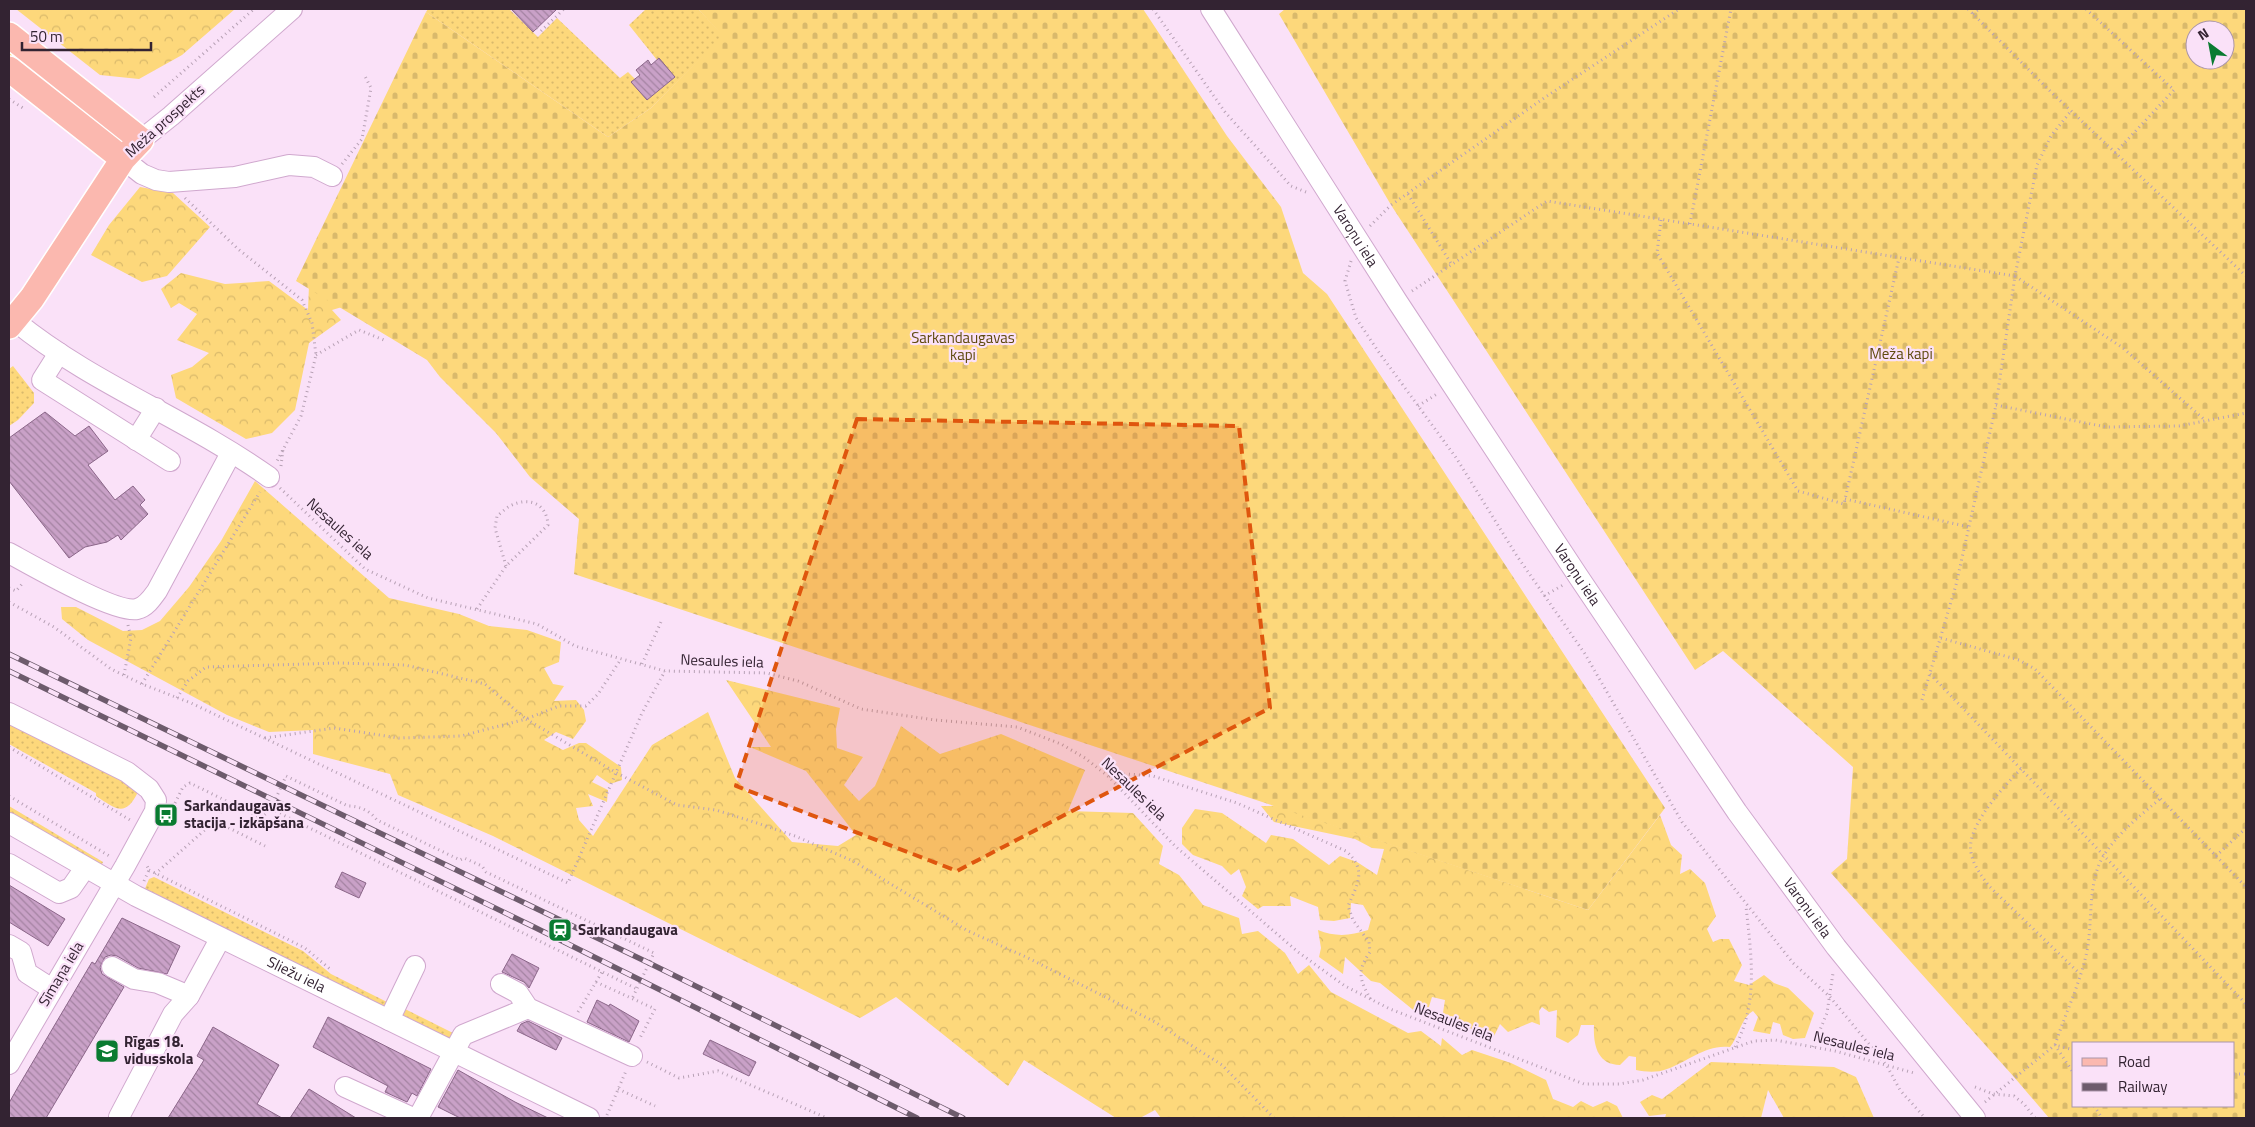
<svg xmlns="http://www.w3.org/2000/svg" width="2255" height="1127" font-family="'Titillium Web',sans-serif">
  <defs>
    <pattern id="grass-dots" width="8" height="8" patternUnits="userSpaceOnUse" patternTransform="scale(1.25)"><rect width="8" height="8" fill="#fdd87b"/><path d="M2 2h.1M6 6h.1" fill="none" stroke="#d9b96b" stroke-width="1.8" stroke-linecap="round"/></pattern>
    <pattern id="forest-crowns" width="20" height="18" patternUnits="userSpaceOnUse" patternTransform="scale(1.25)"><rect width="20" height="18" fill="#fdd87b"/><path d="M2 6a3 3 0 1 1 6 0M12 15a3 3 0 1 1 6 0" fill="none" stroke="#d9b96b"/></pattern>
    <pattern id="cemetery-stones" width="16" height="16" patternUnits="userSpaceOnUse" patternTransform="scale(1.25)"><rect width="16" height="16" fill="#fdd87b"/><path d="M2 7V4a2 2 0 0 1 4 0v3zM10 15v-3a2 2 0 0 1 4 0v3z" fill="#d9b96b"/></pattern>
    <pattern id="building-back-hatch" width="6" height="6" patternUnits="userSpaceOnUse" patternTransform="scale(1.25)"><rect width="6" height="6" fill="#c9a1c7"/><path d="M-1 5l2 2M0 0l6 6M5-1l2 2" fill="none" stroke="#a483a2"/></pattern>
  </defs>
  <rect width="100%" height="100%" fill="#fae1f8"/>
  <path fill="url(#grass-dots)" d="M428,9H509L538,37L557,18L620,78L628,72L635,79L632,82L647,100L675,77L657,60L629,25L646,9H698L724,36L651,108L608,137L426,12Z
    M9,47L99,121L102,127L9,58Z
    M13,366L34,393V403L18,420L9,426V369Z
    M9,719L122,777L138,792C125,818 116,809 96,796V793L9,744Z
    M9,806L103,862L100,868L9,813Z
    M154,877L303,951L331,974L387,1002L384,1007L144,891L149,879Z
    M405,1009L455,1034L451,1040L402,1015Z"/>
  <path fill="url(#forest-crowns)" d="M16,9H235L182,55L139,79L100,75Z
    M140,187L173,193L210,227L167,276L142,282L91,255L109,225Z
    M181,273L225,284L269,281L308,310L309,285L342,307L332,310L341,320L309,343L295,410L272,433L246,439L176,398L171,375L192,367L209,353L177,340L197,314L179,303L171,308L161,289Z
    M255,481L389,598L459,614L489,626L527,630L561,642L559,662L544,668L553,684L564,686L554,701L576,700L584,710L586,721L573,739L556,732L544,740L563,750L579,743H586L621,767L622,780L610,784L597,775L592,782L608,790L607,802L588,794L593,806L576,808L579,820L593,836L652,745L708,712L735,778L792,842L838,846L856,835L806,771L750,747H771L726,680L840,708L836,729L837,748L863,757L844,785L859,801L875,786L901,726L940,754L1001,734L1085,770L1068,811L1133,813L1163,846L1159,864L1179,875L1203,905L1239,918L1242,934L1258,931L1285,953L1298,974L1309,965L1331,992L1408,1033L1421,1031L1441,1046L1442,1038L1462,1055L1472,1050L1511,1063L1546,1080L1553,1099L1573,1107L1581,1101L1593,1107L1607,1101L1617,1106L1623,1118H1161L1155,1110L1140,1118H1116L1024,1060L1008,1086L896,997L860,1018L493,836L398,795L390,774L313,754V730L269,732L227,715L88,640L62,619L61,607H76L123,631L142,630L160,621L189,587L221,541Z
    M1261,806H1276L1588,910L1660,815L1671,845L1682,855L1680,874L1690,869L1705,883L1716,916L1707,929L1713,942L1720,939H1729L1742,965L1734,981L1749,985L1764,975L1774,983L1788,988L1814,1013L1805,1038L1793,1039L1783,1035L1780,1024L1773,1022L1770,1034L1753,1031L1758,1017L1753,1011C1741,1018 1739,1036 1730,1047C1706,1044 1689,1061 1667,1069C1657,1073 1646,1072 1636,1070V1057L1629,1056L1620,1065C1597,1065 1593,1044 1594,1025H1581L1578,1035L1568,1043L1556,1037L1557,1010L1549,1012L1542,1007L1539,1011L1540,1025L1532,1022L1508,1032L1500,1024L1494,1036L1483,1027L1479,1033L1473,1031L1465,1022L1442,1019L1445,1000L1432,997L1427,1013H1417L1380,983L1371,981L1345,957L1343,974L1319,957L1321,948L1318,930C1335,937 1350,936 1368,930L1371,919L1363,905L1351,903L1350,918L1334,921L1320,920L1318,907L1290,896L1291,906H1263L1258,909L1242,896L1246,887L1239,869L1231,875L1222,866L1193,855L1182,844V828L1195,809L1222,813L1266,843L1271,835L1293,839L1329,865L1340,856L1357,862L1377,875L1384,849L1372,848L1355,839L1274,822Z
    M1711,1062L1834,1067L1856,1077L1874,1118H1784L1768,1090L1761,1118H1665L1666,1114L1649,1116L1640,1102L1652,1095L1662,1099Z"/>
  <path fill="url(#cemetery-stones)" fill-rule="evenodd" d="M698,9H1143L1227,136L1281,207L1303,273L1327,294L1665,808L1588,910L574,574L579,519L530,477L496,433L440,377L427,360L296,281L426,12L608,137L651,108L723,36Z
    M1285,9H2246V1118H2049L2014,1077L1831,873L1847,859L1853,767L1723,651L1695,670L1391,205L1279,14ZM2195,30H2225V60H2195ZM2074,1043H2234V1106H2074Z"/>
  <path fill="url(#building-back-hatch)" stroke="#8b6689" d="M511,9H557L533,32Z
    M659,58L675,77L647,100L631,82L640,75L636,70L648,60L651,65Z
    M45,412L75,436L89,426L108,451L88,465L115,500L133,486L145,500L140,505L148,514L121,540L118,535L107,542L85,547L69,558L9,481V438Z
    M342,872L366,883L359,898L335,887Z
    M9,885L65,919L48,946L9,922Z
    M122,918L180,946L167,974L138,968L117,956L111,955L105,957L100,967L102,974L124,987L46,1118H9V1103L18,1087L92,962L95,964Z
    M512,954L539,968L529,988L524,982L502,972Z
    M597,1000L609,1006L610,1004L639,1021L629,1042L587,1022Z
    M328,1017L431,1069L417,1096L412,1093L407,1102L385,1092L388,1086L313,1047Z
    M528,1021L562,1038L556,1050L517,1031L521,1024Z
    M213,1027L279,1065L257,1104L282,1118H168L204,1060L197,1056Z
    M710,1040L756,1062L749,1076L703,1054Z
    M458,1070L515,1102L548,1118H460L438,1107Z
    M309,1089L356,1118H290Z"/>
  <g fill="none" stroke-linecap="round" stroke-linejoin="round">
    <g stroke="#d0a8ce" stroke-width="22">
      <g id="minor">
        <path id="s1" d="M1211,9L1397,301L1578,576L1737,812L1836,947L1975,1118"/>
        <path d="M141,140L171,116L292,9"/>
        <path d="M123,159L142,174L156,180L169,182L235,177L289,165L314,167L332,176"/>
        <path d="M15,321C92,384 188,419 269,477"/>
        <path d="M59,353L42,380L170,461"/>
        <path d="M136,440L156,408"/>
        <path d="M9,553C31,565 116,614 137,609C146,607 152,598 157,591L231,453"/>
        <path d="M9,713L127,772L149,789L156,800L155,811L125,866L9,1064"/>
        <path id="s2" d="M9,823L136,896L589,1118"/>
        <path d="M9,864L59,893L71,888L85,868"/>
        <path d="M9,945L21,952L27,973L52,989"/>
        <path d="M112,967L134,979L158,983L189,996"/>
        <path d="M501,984L518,993L528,1008L632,1056"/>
        <path d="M389,1020L415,966"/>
        <path d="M345,1087L413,1118"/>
        <path d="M119,1117L173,1014L189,996L220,939"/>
        <path d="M418,1118L463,1035L528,1008"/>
      </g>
    </g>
    <g stroke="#fff" stroke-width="28">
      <path id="major" d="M9,35L141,140L123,159L32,298L9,326
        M9,69L123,159"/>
    </g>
    <path stroke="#b7a1b5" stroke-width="3" stroke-dasharray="1 4" stroke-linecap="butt" d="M1153,9L1225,112L1291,186L1306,192
      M1968,9L2051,92L2246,276
      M2086,9L2174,90L2115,153
      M1973,14L1979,9
      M537,28L541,31L564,9
      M154,97L254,9
      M9,99L23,108
      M342,164L362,139L371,88L365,76
      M1408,194L1452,265
      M185,198L238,249L302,300L312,323L316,355L310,380L301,416L277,461
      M1661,220L1657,253L1798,491L1844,504L1899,258
      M1690,224L1731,9
      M1370,226L1391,205L1547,96L1679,9
      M1351,261L1345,281L1356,318L1378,351L1457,459L1517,556L1585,654L1682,822L1793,963L1830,997L1887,1066L1900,1090L1925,1118
      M1412,291L1547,201L2015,276L2037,165L2051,136L2071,111
      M316,355L359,330L384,340
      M1996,405L2106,427L2179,426L2246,413
      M1418,406L1437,394
      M281,466L283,449
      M280,488L365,569L428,598L537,624L575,646L665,671L767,673L798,681L861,709L935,720L1017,727L1061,744L1085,758L1109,777L1175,846L1211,877L1298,952L1345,986L1390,1009L1584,1084H1619L1643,1080L1754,1041L1775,1040L1835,1051L1914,1073
      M1845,499L1969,527
      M9,588L16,591L22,584
      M1544,596L1563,585
      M9,602L54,627L111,669L142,684L191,703L568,883L642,713L665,671
      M477,609L506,566L548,525C547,504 529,496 510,506C506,508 501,513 497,516L495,528L506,566
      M1941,638L2019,660L2035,669L2246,887
      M642,664L661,622
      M1930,674L2246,1004
      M124,675L131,638L128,625
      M142,684L260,492
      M177,698L188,681L206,667L339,663L405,665L485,684L526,719L559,706H586L598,694L621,659
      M1922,700L1956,585L1996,405L2015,276L2123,348L2206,421
      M265,738L334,728L399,738L461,736L526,719L615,772L677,805L716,810L754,822L795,836L853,861L968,931L1026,957L1155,1022L1222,1065L1274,1118
      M9,747L130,820
      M2021,769C2005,785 1974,819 1971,842C1968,858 1980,875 1990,887L2080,974
      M1109,776L1127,774L1153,776L1237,803L1346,851C1367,870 1358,883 1348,906L1353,920L1369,942L1370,952C1356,972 1360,980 1371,1000
      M9,796L111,857
      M175,803L183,787L190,783L261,818L271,809L286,776L348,806C360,806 370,811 377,820L460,860L464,858L482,866L486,872L654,953L632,999
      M271,809L637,989
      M215,821L265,846
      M2216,856L2246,828
      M149,870L305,948L330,969
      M155,874L215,821L227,802
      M144,881L149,870L146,864
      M596,982L655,1009L639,1040
      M578,1012L602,972
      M1735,1047C1759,1002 1751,955 1746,906
      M1813,1047L1827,1013L1833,973
      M2074,1050L2055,1045C2065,1014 2080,984 2087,951C2093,921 2087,882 2104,855C2119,832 2141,815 2161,798
      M647,1062L679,1078L718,1071L827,1118
      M2234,1074H2246
      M1975,1087L1993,1094L2014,1096L2024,1104L2035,1118
      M618,1089L655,1106
      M1985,1102L2055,1045L2074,1074
      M2094,1106L2102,1118
      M607,1115L626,1071"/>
    <use href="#minor" stroke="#fff" stroke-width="20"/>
    <use href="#major" stroke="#fbb8af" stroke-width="25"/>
    <g stroke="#6d5b6c" stroke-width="5.5">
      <path id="rail" d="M9,654L649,963L963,1118
        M9,671L534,927L917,1118"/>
    </g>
    <use href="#rail" stroke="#fae1f8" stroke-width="4" stroke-dasharray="11" stroke-linecap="butt"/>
  </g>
  <path fill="#df560e" fill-opacity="0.2" stroke="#df560e" stroke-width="4" stroke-dasharray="10 6" stroke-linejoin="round" d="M857,419L1239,426L1270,708L957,871L736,786Z"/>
  <defs>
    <g id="bus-square" transform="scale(1.25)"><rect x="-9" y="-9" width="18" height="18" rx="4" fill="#0a7b31" stroke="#fae1f8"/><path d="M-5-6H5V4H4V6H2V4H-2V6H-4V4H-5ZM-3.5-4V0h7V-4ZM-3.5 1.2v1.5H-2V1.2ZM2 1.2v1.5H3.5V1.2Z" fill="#fff"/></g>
    <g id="station-square" transform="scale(1.25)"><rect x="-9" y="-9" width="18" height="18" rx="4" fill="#0a7b31" stroke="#fae1f8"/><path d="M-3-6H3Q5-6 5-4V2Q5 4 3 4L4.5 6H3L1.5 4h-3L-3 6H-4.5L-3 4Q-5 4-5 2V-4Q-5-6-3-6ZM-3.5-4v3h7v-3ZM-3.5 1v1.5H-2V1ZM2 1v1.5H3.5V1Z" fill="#fff"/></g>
    <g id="school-square" transform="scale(1.25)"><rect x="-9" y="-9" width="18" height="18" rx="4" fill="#0a7b31" stroke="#fae1f8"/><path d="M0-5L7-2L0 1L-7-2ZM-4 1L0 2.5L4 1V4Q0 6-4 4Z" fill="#fff"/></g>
  </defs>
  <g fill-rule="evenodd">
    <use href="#bus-square" x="166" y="815"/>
    <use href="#station-square" x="560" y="930"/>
    <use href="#school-square" x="107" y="1051"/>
  </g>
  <g text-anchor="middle" stroke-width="4.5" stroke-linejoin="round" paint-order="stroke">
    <g font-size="15" fill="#332332" stroke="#fae1f8">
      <text transform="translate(165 121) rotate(-42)" y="5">Meža prospekts</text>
      <text dy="5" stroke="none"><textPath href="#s1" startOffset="269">Varoņu iela</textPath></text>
      <text transform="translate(340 529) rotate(42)" y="5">Nesaules iela</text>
      <text dy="5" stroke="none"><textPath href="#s1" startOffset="674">Varoņu iela</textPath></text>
      <text transform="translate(722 661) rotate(2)" y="5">Nesaules iela</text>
      <text transform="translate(1134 789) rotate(44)" y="5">Nesaules iela</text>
      <text dy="5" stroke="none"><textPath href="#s1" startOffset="1079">Varoņu iela</textPath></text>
      <text transform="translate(61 974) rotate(-59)" y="5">Sīmaņa iela</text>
      <text dy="5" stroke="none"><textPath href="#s2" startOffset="325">Sliežu iela</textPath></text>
      <text transform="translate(1454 1022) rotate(21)" y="5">Nesaules iela</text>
      <text transform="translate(1854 1046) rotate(14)" y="5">Nesaules iela</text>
    </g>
    <g font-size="15" fill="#5f4a0f" stroke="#fae1f8">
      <text x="963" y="343">Sarkandaugavas<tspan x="963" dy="17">kapi</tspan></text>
      <text x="1901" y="359">Meža kapi</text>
    </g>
    <g font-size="15" font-weight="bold" fill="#332332" stroke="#fae1f8" text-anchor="start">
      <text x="184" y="811">Sarkandaugavas<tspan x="184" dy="17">stacija - izkāpšana</tspan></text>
      <text x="578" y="935">Sarkandaugava</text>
      <text x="124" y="1047">Rīgas 18.<tspan x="124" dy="17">vidusskola</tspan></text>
    </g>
  </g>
  <rect width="2255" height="1127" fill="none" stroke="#332332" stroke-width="20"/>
  <rect x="2072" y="1042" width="162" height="65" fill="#fae1f8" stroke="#aa95a9"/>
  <rect x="2082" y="1058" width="25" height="8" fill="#fbb8af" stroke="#aa95a9"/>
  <text x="2118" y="1067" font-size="15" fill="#332332">Road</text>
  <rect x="2082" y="1083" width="25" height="8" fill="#6d5b6c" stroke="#aa95a9"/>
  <text x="2118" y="1092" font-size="15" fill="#332332">Railway</text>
  <g transform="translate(2210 45) rotate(328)"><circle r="24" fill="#fae1f8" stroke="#aa95a9"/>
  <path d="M0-4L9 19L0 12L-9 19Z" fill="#0a7b31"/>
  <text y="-8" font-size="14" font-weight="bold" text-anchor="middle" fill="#332332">N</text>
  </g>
  <path d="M22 42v8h129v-8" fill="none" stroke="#332332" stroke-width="2.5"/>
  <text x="30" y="42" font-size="15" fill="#332332" stroke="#fae1f8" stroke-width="4" paint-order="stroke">50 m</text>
</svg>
